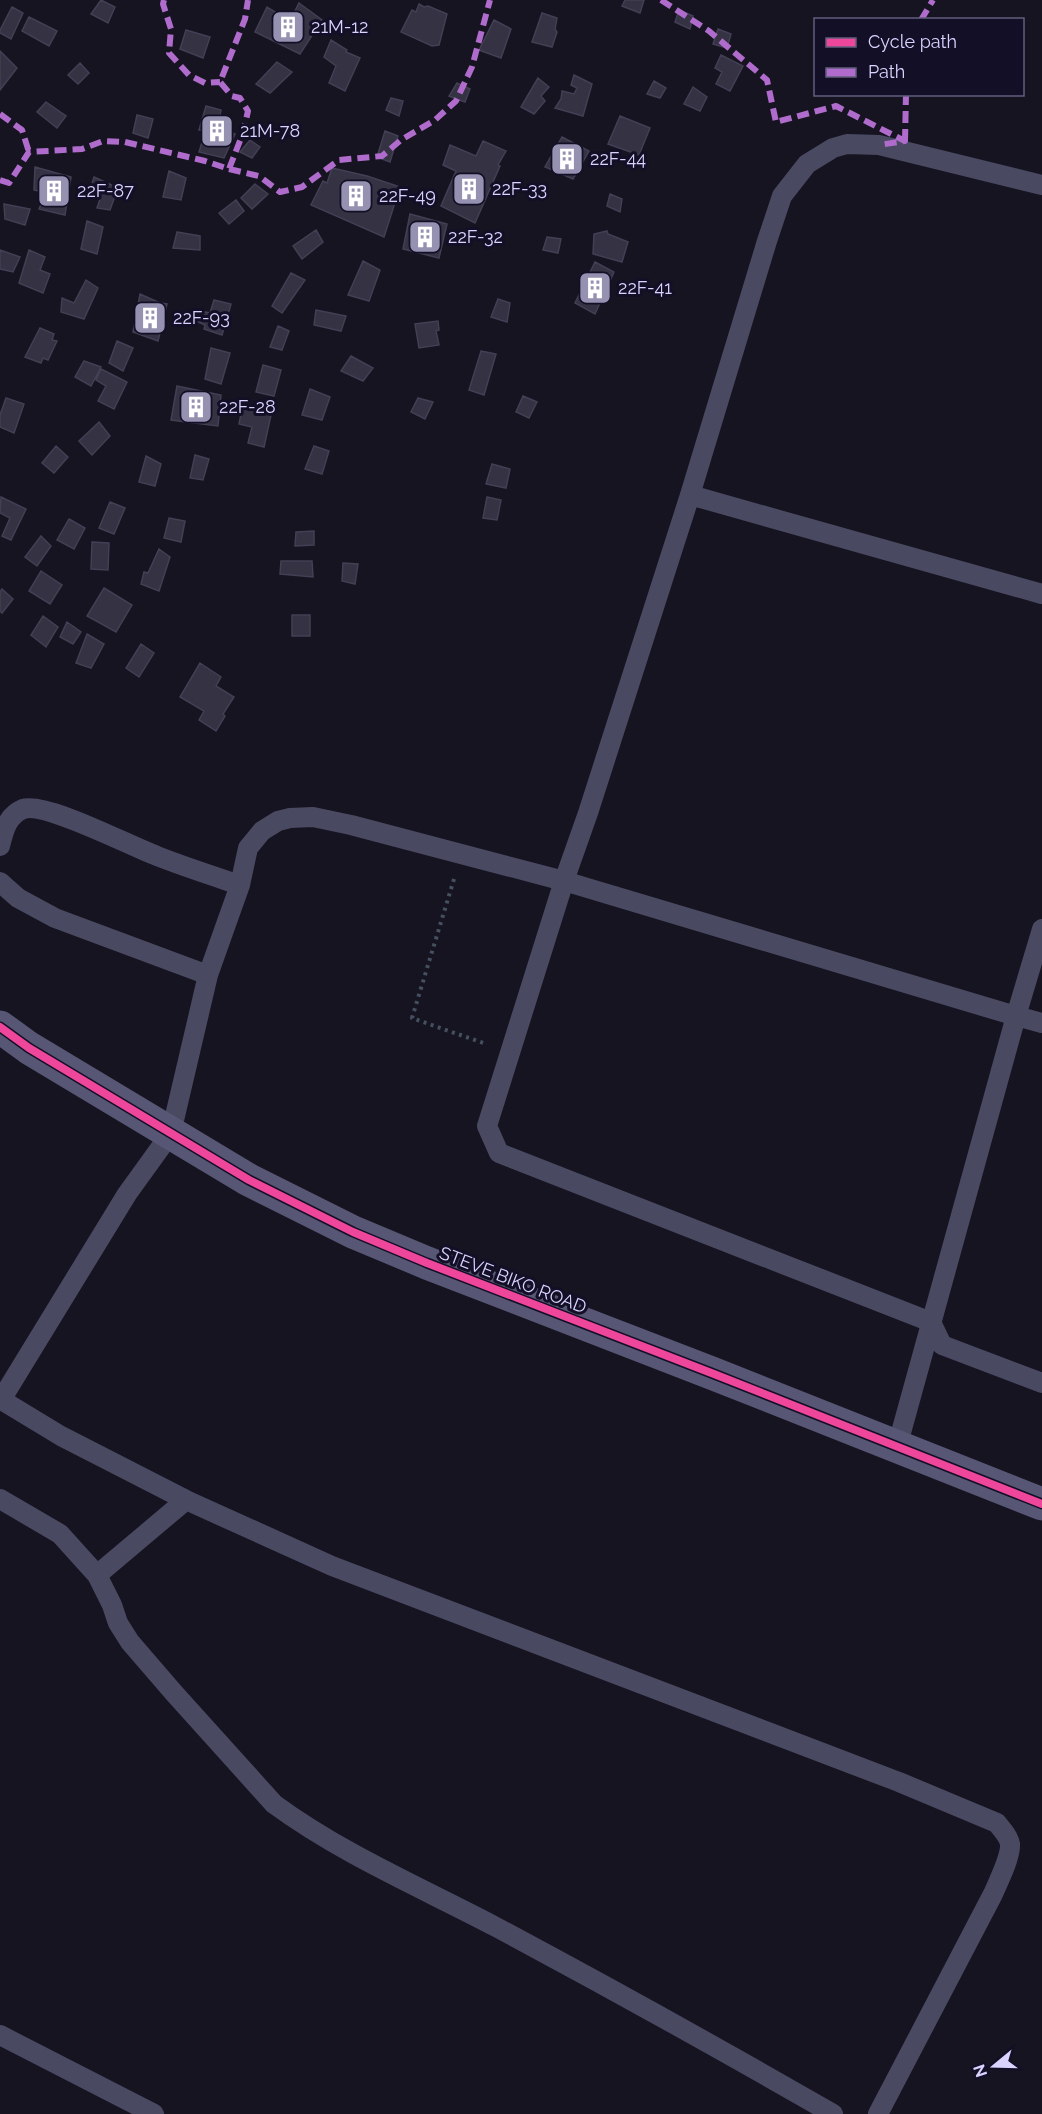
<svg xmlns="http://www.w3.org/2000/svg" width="1042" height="2114" font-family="Raleway,sans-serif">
  <rect width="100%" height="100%" fill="#161421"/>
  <path fill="#343243" stroke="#433f54" stroke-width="1.5" d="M101,0L115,7L108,23L91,14Z
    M625,0H644L640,13L622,6Z
    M299,3L322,20L300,54L255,32L267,7L290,21Z
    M419,4L424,7L428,6L447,14L439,45L432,46L401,32L412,10L416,12Z
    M12,7L23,13L11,39L0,33V30Z
    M679,10L693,16L690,29L675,22Z
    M542,13L557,18L555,29L557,32L552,47L532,42Z
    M29,17L57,31L49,46L22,31Z
    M494,20L511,29L501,58L479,50Z
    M718,29L731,34L727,48L713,44Z
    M186,30L210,37L203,58L180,49Z
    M331,40L347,50L346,52L360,58L345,91L329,83L336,66L324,57Z
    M0,51L17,68L0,90Z
    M721,55L743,66L730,91L716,84L722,72L715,68Z
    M277,62L292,72L270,93L256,84Z
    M80,63L89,73L78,84L68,75Z
    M574,75L592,84L583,116L555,108L561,99L562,91L574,94L577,88L571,85Z
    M538,78L549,87L541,96L545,101L534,114L521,107Z
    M654,81L666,88L660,98L647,94Z
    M457,83L470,89L465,102L449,96Z
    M693,87L707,97L700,111L684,104Z
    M391,98L403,101L399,116L386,110Z
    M46,102L66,116L57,128L37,112Z
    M206,106L221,110L218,126L235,134L224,158L199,152L203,139L211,140L213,133L199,130Z
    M137,115L153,119L148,138L133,133Z
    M620,116L650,128L639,155L608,144Z
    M385,131L398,136L390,162L377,157Z
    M562,137L589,151L573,179L545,167Z
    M250,140L260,147L252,158L240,152Z
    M483,141L506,151L498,165L500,166L475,223L441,206L456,171L443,165L450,145L476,156Z
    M35,167L71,177L65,215L39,209L46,193L34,190Z
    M332,168L367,176L400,187L384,237L311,205L323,181L327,183Z
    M169,171L186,178L181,200L163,197Z
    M94,177L118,188L110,210L97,208L101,196L90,190Z
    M255,184L268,194L252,209L241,198Z
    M610,194L622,199L620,212L607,206Z
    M236,200L244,211L229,224L219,213Z
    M4,204L30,209L25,225L5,219Z
    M410,214L447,224L439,258L403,249Z
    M87,221L103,227L97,254L81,249Z
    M316,230L323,242L302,259L293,246Z
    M607,231L608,234L628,242L622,262L593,254L594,234Z
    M177,232L200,236V250L173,248Z
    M547,237L561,239L558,253L543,250Z
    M0,250L20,257L13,272L0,269Z
    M29,250L45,257L40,270L50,274L43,293L19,283Z
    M363,261L380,270L369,301L348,295Z
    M595,262L614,272L595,314L575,303Z
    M291,273L305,280L282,313L272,306Z
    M86,280L98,288L84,319L61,312L62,298L74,303Z
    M140,294L160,303L167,304L158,341L133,332Z
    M498,299L510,303L507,322L491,317Z
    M214,300L231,304L222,335L204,329L205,325L196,321V310L210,313Z
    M316,310L346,316L341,331L314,325Z
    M438,321L439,330L436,331L439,345L419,348L415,324Z
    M278,326L289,331L282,350L270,347Z
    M40,328L54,334L52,340L57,341L48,360L43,358L41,363L25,357Z
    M117,341L133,348L123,371L109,363Z
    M211,348L230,353L221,384L205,379Z
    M481,351L496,354L484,395L469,390Z
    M351,356L373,368L363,381L341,371Z
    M84,361L101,367L91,386L75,377Z
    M263,365L281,370L274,396L256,392Z
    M101,369L127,382L114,409L98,401L106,386L96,380Z
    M177,386L221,395L218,426L171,420Z
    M310,389L330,397L322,420L302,415Z
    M523,396L537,402L529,418L516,412Z
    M6,398L24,404L14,433L0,427V415Z
    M418,398L433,402L425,419L411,412Z
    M242,409L271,415L264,447L248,443L252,427L239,424Z
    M99,422L110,436L92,455L79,441Z
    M56,446L68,457L54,473L42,463Z
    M314,446L329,451L322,474L305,469Z
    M195,455L209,459L203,480L190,478Z
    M146,456L161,464L155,486L139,482Z
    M492,464L510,469L506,488L486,484Z
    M1,497L26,509L11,540L2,536L10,518L0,513Z
    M487,497L501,500L497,520L483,518Z
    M110,502L125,508L114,534L99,528Z
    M169,518L185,521L181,542L164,538Z
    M69,519L85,528L74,549L57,540Z
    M314,531V545L295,546L296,532Z
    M41,536L51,546L37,566L25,557Z
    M92,542L109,543L108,570L91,569Z
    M159,549L170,557L159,591L141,584L144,572L148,573Z
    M281,561H312L313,577L280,574Z
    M343,563L358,564L355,584L342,581Z
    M41,571L62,585L50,604L29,591Z
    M104,588L132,605L116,632L87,616Z
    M2,589L13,599L2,613L0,611V592Z
    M292,615H310V636H292Z
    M43,616L58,627L46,647L31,635Z
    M67,622L81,632L73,644L60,637Z
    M87,634L104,644L91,668L76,663Z
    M141,644L154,653L139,677L126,668Z
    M200,663L221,677L216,686L234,697L223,714L225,716L216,731L199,720L204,711L180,697Z"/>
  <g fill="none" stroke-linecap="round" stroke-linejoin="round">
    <path stroke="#44505f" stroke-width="4" stroke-dasharray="3 4.5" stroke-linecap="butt" d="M454,879L412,1018L486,1044"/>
    <path stroke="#4a4962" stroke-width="20" d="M1042,185L879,145L847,144L833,148L807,164L782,196L767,241L690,495L588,813L564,881L487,1126L499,1153L931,1322L942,1345L1042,1383
      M690,495L1042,594
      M0,846C4,830 7,816 23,809C45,801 132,847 157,856C185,867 213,876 240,885
      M0,882L18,898L55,918L208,975
      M0,1399L61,1436L186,1500L332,1566L899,1782L997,1823C1001,1829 1009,1836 1010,1844C1011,1857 998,1882 993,1894L878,2114
      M1,1400L127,1194L171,1133L208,975L240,885L248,848L262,831L278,821L290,818L313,817L351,825L564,881L1016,1016L1042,929
      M897,1447L1016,1016L1042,1023
      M0,1499L60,1534L97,1575L112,1605L118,1623L130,1642L174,1693L274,1804C342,1854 422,1888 496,1927C610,1988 722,2050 833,2114
      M97,1575L186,1500
      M0,2035L154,2114"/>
    <path stroke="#575674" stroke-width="33" d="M0,1027L29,1048L249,1180L353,1232L427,1263L714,1374L1042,1504"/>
    <path stroke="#b06ccc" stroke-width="6" stroke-dasharray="12 6" stroke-linecap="butt" d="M164,0L163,4L171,29L169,53L189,75L205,83L220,82
      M661,0L709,31L767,80L776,122L836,106L905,141L879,145
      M921,20L933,0
      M0,114L22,130L29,152
      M905,141L906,94
      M229,169L259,176L280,192L302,187L339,160L382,156L401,140L435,120L456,101L472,67L490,0
      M0,180L9,183L29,152L82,149L103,141L125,142L205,161L229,169L243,133L248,111L240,98L232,96L220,82L245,19L248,0"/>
    <g stroke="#130f26" stroke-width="11">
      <path id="cycleway" d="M0,1027L29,1048L249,1180L353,1232L427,1263L714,1374L1042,1504"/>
    </g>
    <use href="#cycleway" stroke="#ed469a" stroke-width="8"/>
  </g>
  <defs>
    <g id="building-square" transform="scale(1.725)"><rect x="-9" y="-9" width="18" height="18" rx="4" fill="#9591b1" stroke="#130f26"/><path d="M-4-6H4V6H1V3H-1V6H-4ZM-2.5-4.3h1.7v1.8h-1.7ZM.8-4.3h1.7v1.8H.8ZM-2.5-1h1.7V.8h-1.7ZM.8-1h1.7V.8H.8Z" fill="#fff"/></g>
  </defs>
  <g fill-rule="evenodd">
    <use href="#building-square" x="288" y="27"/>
    <use href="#building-square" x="217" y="131"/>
    <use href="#building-square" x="567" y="159"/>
    <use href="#building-square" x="469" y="189"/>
    <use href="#building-square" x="54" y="191"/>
    <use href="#building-square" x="356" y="196"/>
    <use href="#building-square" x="425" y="237"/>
    <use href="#building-square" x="595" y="288"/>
    <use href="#building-square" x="150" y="318"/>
    <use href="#building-square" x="196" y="407"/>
  </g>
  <g text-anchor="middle" stroke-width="6" stroke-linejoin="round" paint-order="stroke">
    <g font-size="18" fill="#d9d4ff" stroke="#130f26" text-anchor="start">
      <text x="311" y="33">21M-12</text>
      <text x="240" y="137">21M-78</text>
      <text x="590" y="165">22F-44</text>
      <text x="492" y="195">22F-33</text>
      <text x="77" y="197">22F-87</text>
      <text x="379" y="202">22F-49</text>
      <text x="448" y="243">22F-32</text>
      <text x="618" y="294">22F-41</text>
      <text x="173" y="324">22F-93</text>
      <text x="219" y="413">22F-28</text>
    </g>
    <g font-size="18" fill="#d9d4ff" stroke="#130f26">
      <text transform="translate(513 1280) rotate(21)" y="6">STEVE BIKO ROAD</text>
    </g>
  </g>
  <rect x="814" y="18" width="210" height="78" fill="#130f26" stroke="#625e7d" stroke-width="1.5"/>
  <rect x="826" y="38" width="30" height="9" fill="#ed469a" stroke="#625e7d" stroke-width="1.5"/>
  <text x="868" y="48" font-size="18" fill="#d9d4ff">Cycle path</text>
  <rect x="826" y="68" width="30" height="9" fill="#b06ccc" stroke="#625e7d" stroke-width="1.5"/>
  <text x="868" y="78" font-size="18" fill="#d9d4ff">Path</text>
  <g transform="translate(994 2066) rotate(251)" stroke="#130f26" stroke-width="4.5" paint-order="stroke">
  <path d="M0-4.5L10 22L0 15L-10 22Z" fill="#d9d4ff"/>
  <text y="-9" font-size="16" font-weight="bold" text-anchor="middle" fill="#d9d4ff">N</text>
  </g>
</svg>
